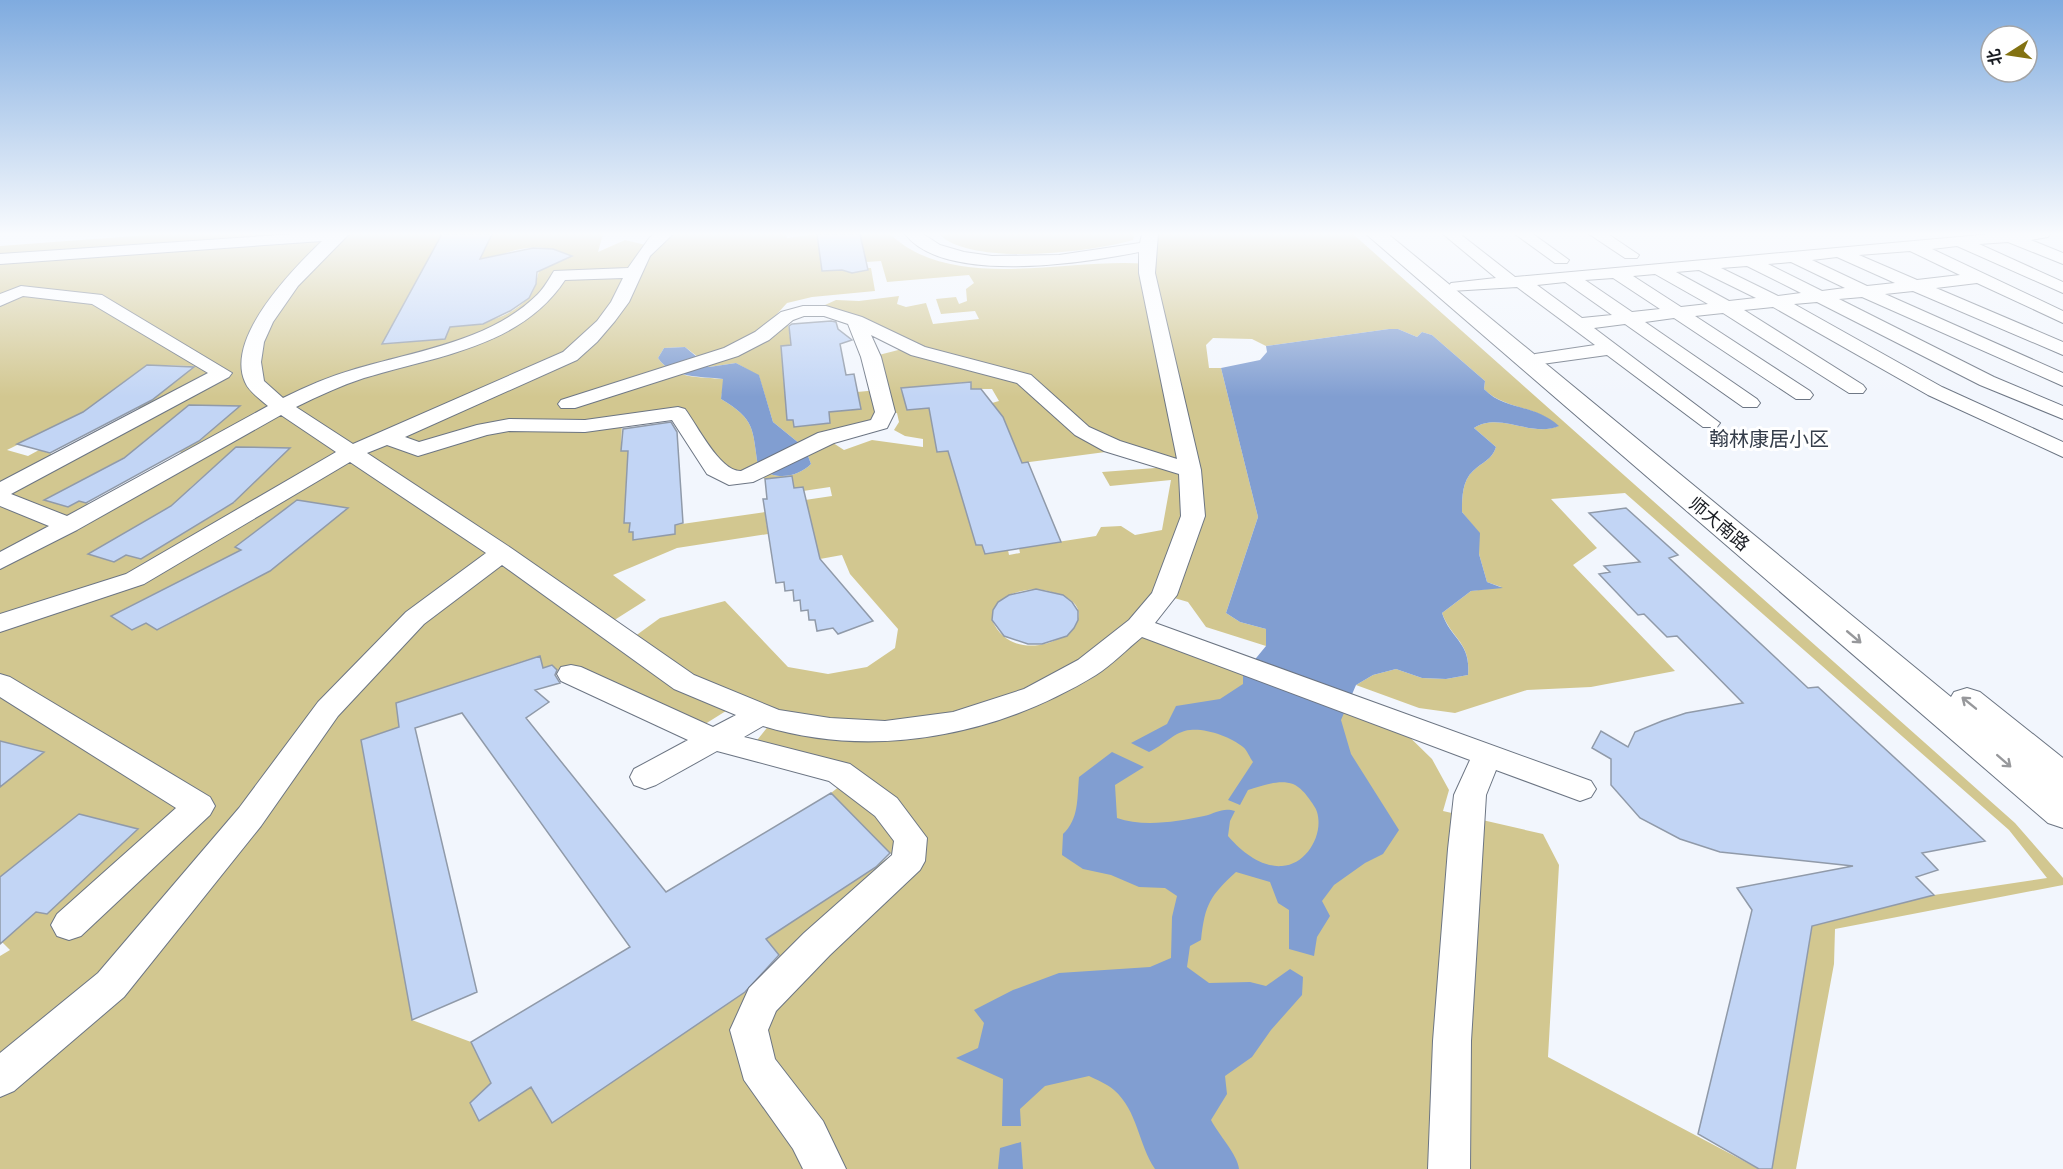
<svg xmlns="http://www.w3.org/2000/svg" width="2063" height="1169" font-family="Ubuntu,'Noto Sans SC',sans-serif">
  <rect width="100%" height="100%" fill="#f2f6fd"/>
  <path fill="#d2c790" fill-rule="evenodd" d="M161,234H442L383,344L444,339L450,327C478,324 509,320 529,297C536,290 536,280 539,271L562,259L559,251C542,245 520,247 503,254C490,260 494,263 478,264L492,234H603L598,252L625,240L650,246L665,234H786L787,238L817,234L822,271L842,270L852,273L862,268H871L875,291L812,297L787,303L758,335L726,349L698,357L685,347L664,348L658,358C672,379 701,377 724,379L721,399C756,420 752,428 758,466C773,481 797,478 811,464L805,448L773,422L759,376L736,363L709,367L703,361C735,351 760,337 787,316L791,345L781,346L787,420H793L794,427L830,423L829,412L860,409L857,392L878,390L871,357L910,347L856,321L826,311L825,305L836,300L859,301L899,296L897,304L906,307L926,303L933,324L979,319L975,311L941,314L936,299L956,297L959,304L967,301L966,289L974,283L969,275L887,282L881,261L866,262L860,234H890C953,294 1068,257 1147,264L1150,234H1353L2015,823L2063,878V885L1835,929L1834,964L1796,1169H1772L1812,926L1934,895L2047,878L2009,830L1625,493L1551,499L1597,548L1573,565L1675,671L1591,687L1527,690L1455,713L1419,708L1356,685L1373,675L1396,669L1422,678L1446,679L1468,675C1471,642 1452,640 1442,613L1471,591L1501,587L1487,582L1479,554V533L1462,512C1462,498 1462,481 1473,471C1482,462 1492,460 1496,447L1474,428C1500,411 1531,438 1558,426C1533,404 1505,410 1484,389L1485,381L1432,335L1422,332L1417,337L1398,329H1389L1266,346L1252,339L1213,338L1206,345L1209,368H1221L1258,517L1226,613L1240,622L1266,629V646L1206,627L1188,602L1164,595L1138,626L1393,721L1432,759L1449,790L1443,811L1543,834L1559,865L1548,1057L1759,1169H0V956L10,950L2,942L36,912L47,914L138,829L79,814L0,877V787L43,752L0,741V246ZM147,365L195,366L156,396H149L135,407L141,409L52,454L39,450L28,456L7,450L108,400L102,398ZM970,382L971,389H992L999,401L992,403L1003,417L1022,463L1113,451L1169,467L1102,472L1110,486L1171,480L1162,530L1135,535L1121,526L1101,527L1096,536L1019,548L1020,553L1009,555L1008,550L985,554L982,545H976L948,451L937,452L935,441L945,440L939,417L959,414L957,406L908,409L901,388ZM189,405L239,406L201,440H192L179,452L185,454L93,505L79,501L68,507L45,500L149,444L143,442ZM885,412L897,413L899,422L894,430L905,436L923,439V447L872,440L844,450L827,439L880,424ZM678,413L715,469L729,478L752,473L765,479L791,476L794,488L803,487V491L830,487L832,496L805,500L820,559L842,555L850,574L898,629L895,648L867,667L828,674L788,667L725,601L660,618L627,642L605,626L646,600L613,575L677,548L768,534L765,512L675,525L674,534L634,540L633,532L629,531L630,523H624L628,451H621L622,421ZM236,447L290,448L251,486H242L228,499L235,502L141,559L126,555L114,562L89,554L197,491L190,488ZM297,500L347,508L294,551L286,550L267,565L273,569L158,630L146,623L132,630L111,616L241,550L236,547ZM1036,589C1142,603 1021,687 992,620C994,596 1015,591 1036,589ZM539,656L543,668L552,665L567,680L581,679L694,731L737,704L774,719L754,744L816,757L859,771L831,793L892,855L766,939L786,964L552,1123L531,1087L479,1121L470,1103L491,1083L471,1042L412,1020L361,740L399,727L396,703Z
    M939,234H1135L1133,240C1092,252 971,267 939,234Z"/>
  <path fill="#819ed1" d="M1389,329H1398L1417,337L1422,332L1432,335L1485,381L1484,389C1505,411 1533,403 1559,426C1531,438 1500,411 1474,428L1496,447C1492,460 1482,462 1473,471C1462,481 1462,498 1462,512L1480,533L1479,554L1487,582L1503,588L1471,591L1442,613C1451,640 1471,642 1468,675L1446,679L1422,678L1396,669L1373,675L1356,685L1341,720L1351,754L1399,830L1383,854L1365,863L1334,885L1322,901L1330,916L1317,937L1314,956L1289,949V910L1278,903L1270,882L1236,872C1210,896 1205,904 1201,940L1190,946L1187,967L1209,983L1250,982L1266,986L1290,969L1303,977L1302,995L1271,1030L1252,1057L1225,1076L1227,1094L1211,1120C1218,1134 1238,1155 1239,1169H1155C1138,1144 1138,1111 1114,1090C1107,1084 1097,1080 1089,1076L1045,1086L1020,1109L1021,1126H1002L1003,1079L956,1058L978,1048L984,1023L974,1010L1013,990L1059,973L1150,967L1171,958L1172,917L1177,896L1165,888L1139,887L1111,875L1083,869L1062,855L1063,834C1079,819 1077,799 1079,777L1112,752L1144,767L1115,785L1117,818C1142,827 1177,822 1204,816C1216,813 1223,807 1235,811L1230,821L1228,836C1240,850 1261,868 1282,866C1306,865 1324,835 1317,812C1316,808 1312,803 1310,800C1306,794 1300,787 1293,784C1279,779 1261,786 1248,790L1240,805L1228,800L1253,762C1250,758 1247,750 1243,747C1231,737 1206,728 1190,730C1175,731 1163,746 1149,752L1131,743L1167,724L1176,706L1220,699L1243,684V674L1266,646V629L1240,622L1226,613L1258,517L1221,368L1260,360L1267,352L1266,346Z
    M685,347L709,367L736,363L759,375L773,422L805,448L811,464C797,478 773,481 758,466C752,428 756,420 721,399L723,379C701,376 672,379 658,358L664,348Z
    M1021,1142L1023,1169H998L1000,1148Z"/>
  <path fill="#c2d5f5" stroke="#909aa9" stroke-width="1.5" d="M442,234H492L480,259L533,248L553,249L572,256L537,272L536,284L529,298L510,311L483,324L450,327L445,339L382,344Z
    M817,234H860L868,270L852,273L842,270L822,271Z
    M831,321L836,322L838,329L852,340L840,344L846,375L854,374L861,409L829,412L830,423L794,427L793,420H787L781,346L791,345L789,326L792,324Z
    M147,365L194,367L152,400L50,453L17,444L83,412Z
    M971,382V389H981L1003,417L1022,463L1028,462L1061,542L985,554L982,545H976L948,451L937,452L929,408L907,410L901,388Z
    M189,405L240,406L199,441L86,503L79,501L68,507L44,500L124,458Z
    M671,422L677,432L683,523L675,525V534L633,540V532H629L630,523H624L628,451H621L623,429Z
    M236,447L290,448L233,503L141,559L126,555L114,562L88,554L171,506Z
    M792,476L794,488L803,487L820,559L873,621L838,634L833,628L817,631L815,620H809L808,610L801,611L800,600L794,601L793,590L785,591L784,582L776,583L763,499H767L765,479Z
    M297,500L348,508L270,571L157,630L146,623L132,630L111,616L241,550L235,547Z
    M1626,508L1678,555L1669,558L1808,688L1818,687L1985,841L1922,853L1938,870L1916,877L1934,895L1812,926L1772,1169H1759L1698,1134L1752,910L1737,888L1853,866L1720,852L1680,839L1640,818L1611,785V759L1592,748L1601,731L1628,747L1635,732L1662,721L1686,713L1743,703L1677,636L1667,637L1644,614L1638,615L1599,574L1610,572L1604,566L1640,562L1589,513Z
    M1036,589L1063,595L1072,602L1078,611V620L1074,628L1067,636L1042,644H1028L1004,636L992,620L993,610L998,602L1009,595Z
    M540,656L543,668L552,665L557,670L555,675L560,683L535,690L549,702L526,718L666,892L831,793L890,853L876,867L766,939L779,955L745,992L552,1123L531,1087L479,1121L470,1103L491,1083L471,1042L630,947L462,713L415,728L477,992L412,1020L361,740L399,727L396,703Z
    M0,741L44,752L0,787Z
    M79,814L138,829L47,914L36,912L0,944V877Z"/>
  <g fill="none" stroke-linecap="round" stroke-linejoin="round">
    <g stroke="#6c7583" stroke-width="2">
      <path id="minor" d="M296,234H349L298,286L273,322L264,342L261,362L264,381L283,398C305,387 328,377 352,370C414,351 490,342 538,294C544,288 549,279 554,271L628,268L650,237L655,234H673L650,256L629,302L615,321L597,342L577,360L405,437L419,442L477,425L509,419L585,420L678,407L685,409C697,425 720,472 741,471L818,433L871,420L875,412L861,357L848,324L824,316H804L793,320L769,340L738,356L575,408H561L558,404L561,400L724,348L755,332L781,312L803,306H826L862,317L925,347L1031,375L1089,427L1120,441L1177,459L1139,273V252C1084,263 944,285 905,234H923L940,245L964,252L992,256L1059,255L1140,243L1142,234H1158L1155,273L1201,470L1205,516L1177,595L1155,623L1591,781L1596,789L1591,797L1580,801L1496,770L1486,795L1471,1041L1470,1169H1428L1433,1041L1448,849L1454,795L1470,760L1142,637C1127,649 1112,665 1096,675C998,735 875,760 763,726L744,737L850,764L897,798L927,838L925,861L920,870L830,955L776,1011L768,1030L775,1059L823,1121L846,1169H803L793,1149L744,1080L730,1030L749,988L804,933L892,855L894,841L875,816L829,781L717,751L656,785L645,789L634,785L630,777L634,769L688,740L561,681L557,674L561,667L571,665L581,667L713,727L736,715L674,689L502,565L424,624L338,716L261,826L124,997L14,1091L0,1097V1053L98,973L239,808L318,702L406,612L486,553L350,462L144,584L0,632V614L126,574L336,452L281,415L77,530L0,569V552L49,526L0,506V482L208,373L92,304L23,296L0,306V294L21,286L102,295L232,373L229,377L11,494L67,516L268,406C260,399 249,392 245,382C225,337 293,269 322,241L0,264V254ZM623,278L611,302L597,321L563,352L353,444L296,407C318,396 340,386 364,378C436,356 521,347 565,280ZM871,335L911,355L1017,383L1075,435L1104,451L1179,474L1181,516L1152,593L1129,620L1078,660L1024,689L953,712L885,721L830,718L779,710L694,675L511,548L367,453L387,445L418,456L487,435L509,431L585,432L672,420L707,474L729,485L753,482L834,443L887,428L895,412L881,357Z
        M1443,234H1460L1515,277L1992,234H2050L2048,237L2031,240L2063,253V264L2008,242L1979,244L2063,282V293L1957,246L1932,249L2063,311V323L1977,283L1936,288L2063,342V355L1913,291L1885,294L2063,373V386L1862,297L1839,299L1994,377L2063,406V419L1980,385L1817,302L1794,304L1942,387L2063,442V457L1928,395L1773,307L1744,310L1863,385L1866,389L1863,393H1849L1723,313L1695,316L1810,391L1813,395L1810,399H1796L1674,318L1645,322L1757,399L1760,403L1757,407H1743L1625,324L1594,328L1720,423L1717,427H1703L1607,355L1542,364L1535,362L1532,358L1535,354L1595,345L1517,287L1451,291L1448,287L1451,283L1496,278ZM1910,251L1960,275L1917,280L1859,255ZM1837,257L1895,283L1867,286L1812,260ZM1791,262L1845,288L1822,291L1768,264ZM1747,266L1801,293L1778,296L1721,268ZM1699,270L1756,298L1729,301L1676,272ZM1655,274L1708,304L1681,307L1633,276ZM1613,278L1660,309L1632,312L1585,280ZM1565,282L1612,315L1582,318L1537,285Z
        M1515,234H1533L1569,260L1567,263H1555Z
        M1589,234H1608L1639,255L1637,258H1625Z
        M0,674L10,677L210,797L215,806L210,815L81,936L69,940L57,936L51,925L57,914L176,808L0,697Z"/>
    </g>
    <g stroke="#6c7583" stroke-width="2">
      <path id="secondary" d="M1366,234H1388L1951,697L1954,692L1967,688L1980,692L2063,758V828L2048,823Z"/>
    </g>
    <use href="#minor" fill="#fff" fill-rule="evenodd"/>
    <use href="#secondary" fill="#fff" fill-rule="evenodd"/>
  </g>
  <defs><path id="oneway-shaft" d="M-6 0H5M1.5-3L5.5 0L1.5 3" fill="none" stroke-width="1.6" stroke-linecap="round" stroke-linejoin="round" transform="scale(1.5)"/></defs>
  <g stroke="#97989b">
    <use href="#oneway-shaft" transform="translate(1854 637) rotate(40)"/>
    <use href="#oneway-shaft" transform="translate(1969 703) rotate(-141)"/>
    <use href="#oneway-shaft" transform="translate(2004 761) rotate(41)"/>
  </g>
  <linearGradient id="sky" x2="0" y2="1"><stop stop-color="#7fabdf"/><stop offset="0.59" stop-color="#f9fbfe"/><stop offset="1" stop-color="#f9fbfe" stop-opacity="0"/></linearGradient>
  <rect width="2063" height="397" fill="url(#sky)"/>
  <g text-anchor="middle" stroke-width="6" stroke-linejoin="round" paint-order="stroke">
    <g font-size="18" fill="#181b21" stroke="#fff">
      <text transform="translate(1719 524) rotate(40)" y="6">师大南路</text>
    </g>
    <g font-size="20" fill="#353d4a" stroke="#fff">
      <text x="1769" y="446">翰林康居小区</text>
    </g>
  </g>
  <g transform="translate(2009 54) rotate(258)"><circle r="28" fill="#ffffff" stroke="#a3a4a6" stroke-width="1.5"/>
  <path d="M0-4.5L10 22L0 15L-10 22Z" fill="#837212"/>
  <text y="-9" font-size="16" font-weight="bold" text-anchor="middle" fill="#181b21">北</text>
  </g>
</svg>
